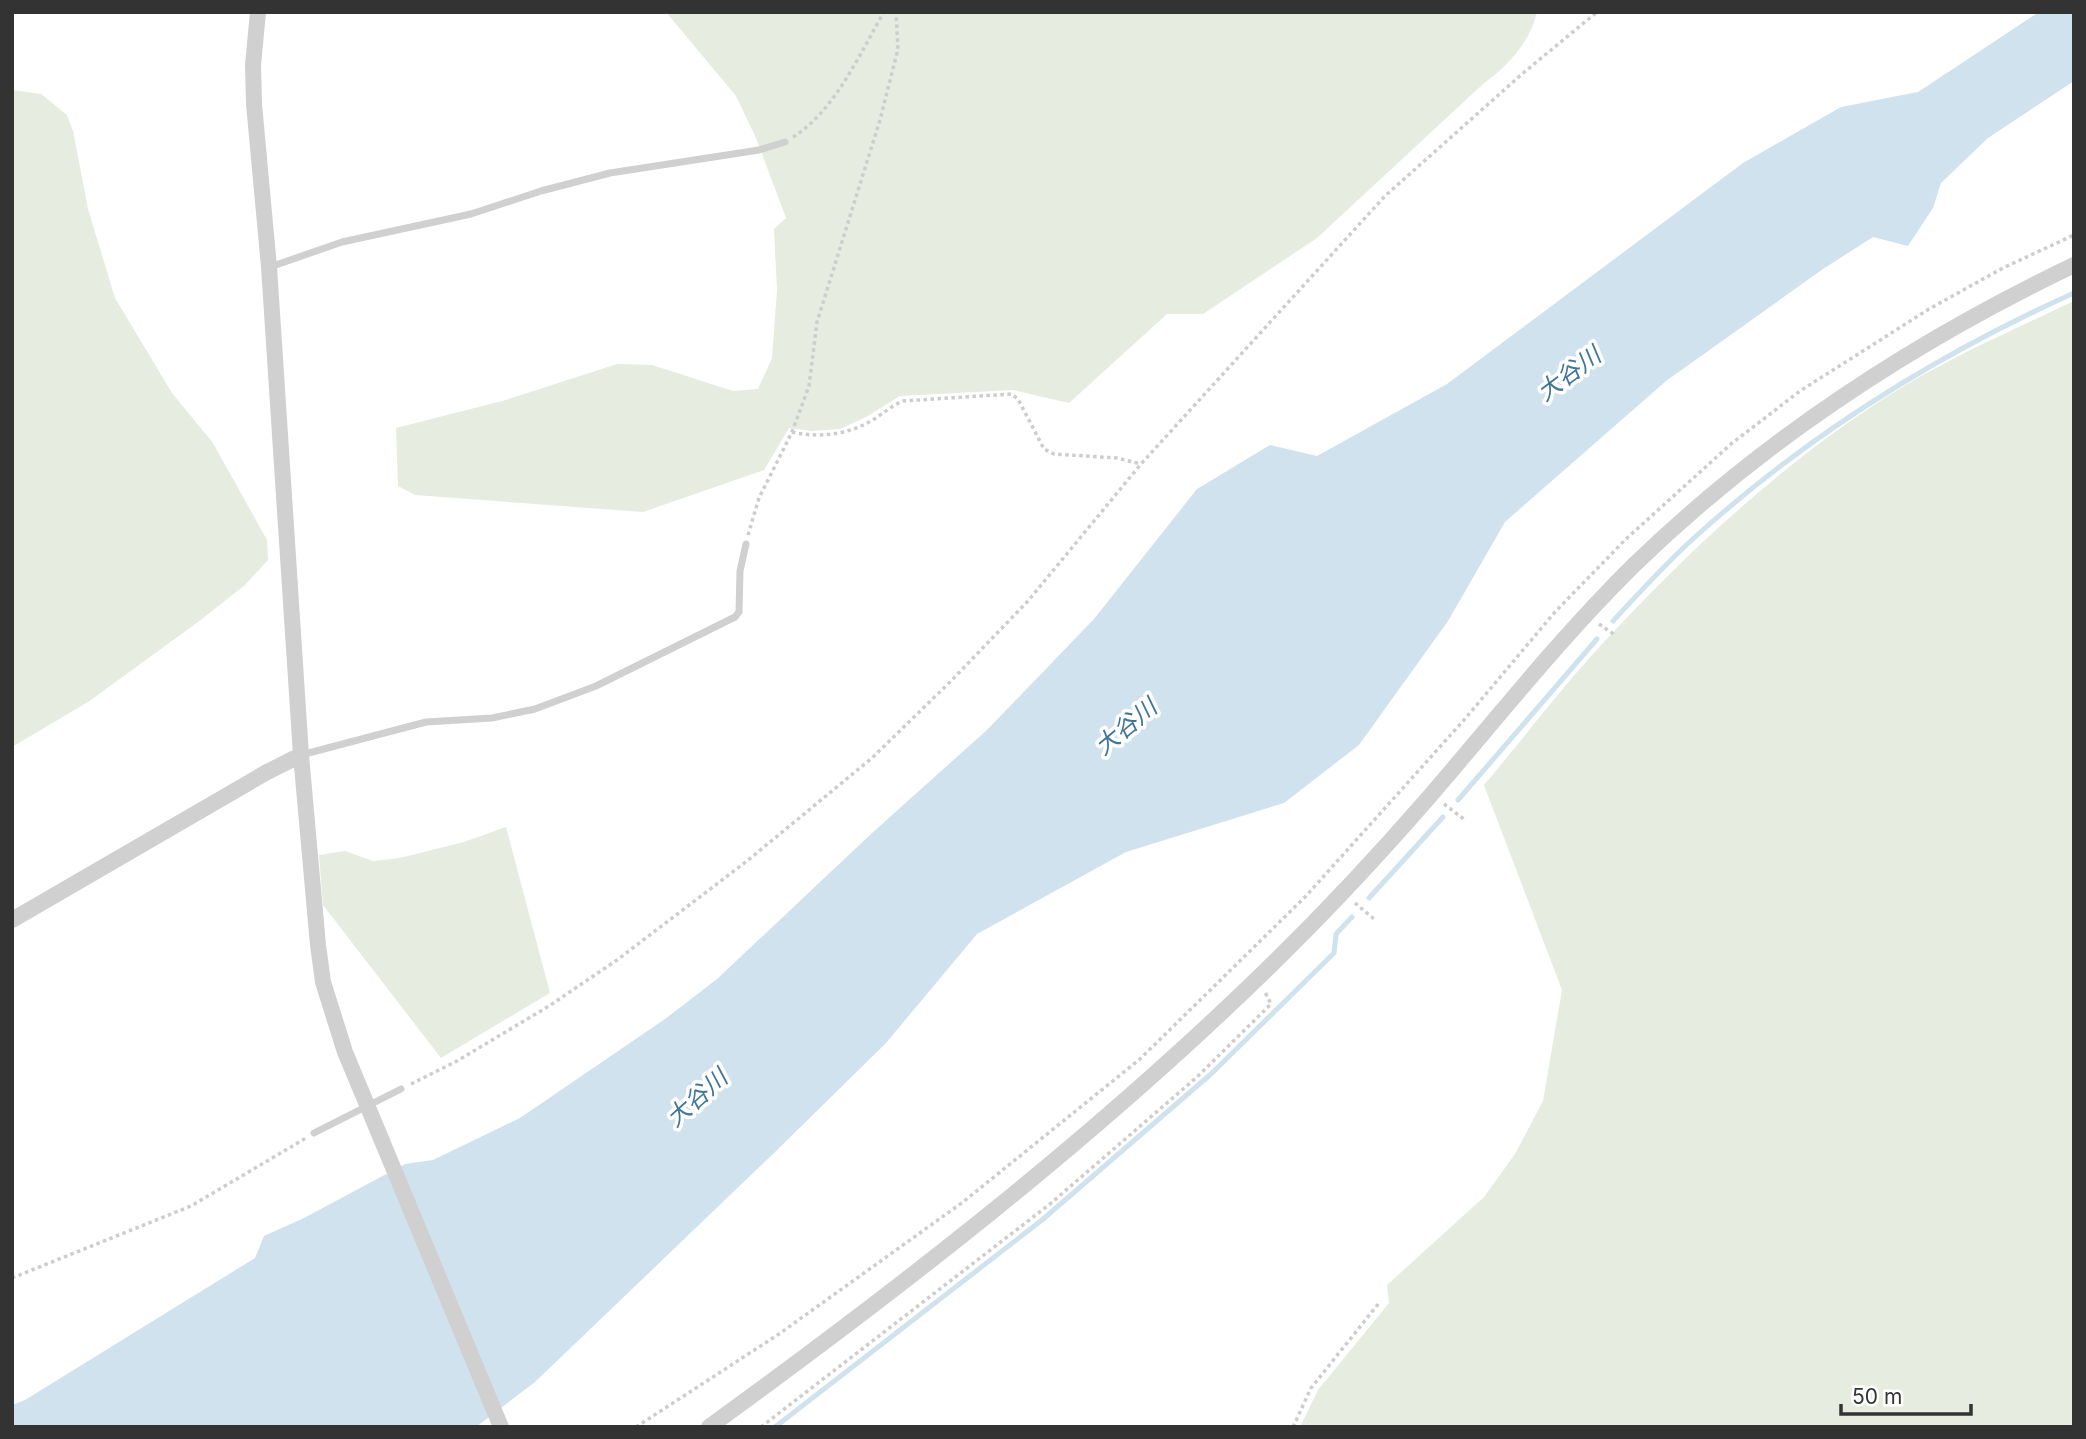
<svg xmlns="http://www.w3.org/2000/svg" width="2086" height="1439" font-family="Inter,'Noto Sans JP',sans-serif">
  <rect width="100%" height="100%" fill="#fff"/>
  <path fill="#e6ecdf" d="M666,12H1537C1530,42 1508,66 1483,84L1317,238L1203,314H1167L1069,403L1013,390L900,396L866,417L840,429L812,431L789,428L764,470L643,512L415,495L398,486L396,428L506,400L617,364L652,365L733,391L758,389L772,358L777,290L774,229L786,218L756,138L736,96Z
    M12,90L41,94L67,115L73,131L88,209L115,298L172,393L213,443L267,540L268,560L245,585L198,622L88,702L12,747Z
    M2074,301V1427H1300L1318,1390L1389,1303L1387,1285L1484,1197L1515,1154L1543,1101L1562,990L1484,785C1524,738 1561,688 1603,643C1692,547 1788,458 1899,389C1955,355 2015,329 2074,301Z
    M506,827L550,993L441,1058L323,905L319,855L345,851L373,861L400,858L464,842Z"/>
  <path fill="#cfe2ee" d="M2039,12H2074V81L1988,138L1941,183L1933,208L1908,246L1873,237L1823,269L1666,381L1505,522L1448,621L1359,745L1284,803L1126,852L977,934L886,1043L773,1154L535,1382L476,1427H12V1405L25,1400L255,1258L264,1236L304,1218L405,1164L433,1160L520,1118L665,1019L717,979L871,834L988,729L1094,619L1197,489L1270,445L1317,456L1447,384L1743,163L1841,107L1918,92Z"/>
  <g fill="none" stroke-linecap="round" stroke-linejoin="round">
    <path stroke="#cfe2ee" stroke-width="5" d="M1613,621C1640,592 1666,563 1695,537C1809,434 1934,356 2074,293
      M1458,800L1597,639
      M1369,898L1443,817
      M775,1427L1042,1220L1211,1074L1334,953L1336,934L1352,917"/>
    <path stroke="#cdcdcd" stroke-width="3.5" stroke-dasharray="3.5 3.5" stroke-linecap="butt" d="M793,137C835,111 860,53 884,12
      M792,432C817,438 846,435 869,422C881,416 890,406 903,401L1011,394L1018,399L1044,449L1054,454L1117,458L1141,464
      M748,535L759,498L792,432L809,386L817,322L880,120L898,49L896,12
      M1599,624L1615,635
      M1444,804L1465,820
      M1355,903L1374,919
      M411,1084L457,1061L549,1006L617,960L747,861L872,758L950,682L1028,601L1141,464L1385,196L1522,74L1597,12
      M12,1278L191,1206L306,1138
      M636,1427L779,1334L963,1202L1140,1059L1306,896L1464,720L1555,612L1626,539L1731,444L1800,391L1929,309L2003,268L2074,235
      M761,1427L1050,1204L1197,1077L1271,1004L1265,992
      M1293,1427L1311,1388L1379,1303"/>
    <path stroke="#d0d0d0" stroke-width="7" d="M270,267L342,242L471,214L541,191L610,173L759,150L785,142
      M301,755L426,722L492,718L535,709L596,686L735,617L739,612L740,571L746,544
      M314,1133L401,1089"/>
    <path stroke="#d0d0d0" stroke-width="16" d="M258,12L253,65L254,104L269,267L301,755L318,945L323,982L345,1052L501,1427
      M12,920L267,772L301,755
      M709,1427C902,1287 1091,1140 1262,974C1321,917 1377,857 1430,796C1497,718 1561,637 1634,565C1764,439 1911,343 2074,265"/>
  </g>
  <g text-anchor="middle" stroke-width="7" stroke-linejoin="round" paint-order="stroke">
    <g font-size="24" font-style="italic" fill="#3f7597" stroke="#fff">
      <text transform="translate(1569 374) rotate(-37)" y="8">大谷川</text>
      <text transform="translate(1126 727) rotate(-40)" y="8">大谷川</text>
      <text transform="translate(697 1098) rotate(-42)" y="8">大谷川</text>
    </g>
  </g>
  <rect width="2086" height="1439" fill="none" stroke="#333333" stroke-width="28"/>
  <path d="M1841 1404v10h130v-10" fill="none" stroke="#333333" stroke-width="3.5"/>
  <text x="1852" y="1404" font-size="21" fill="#333333" stroke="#ffffff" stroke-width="5" paint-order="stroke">50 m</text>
</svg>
